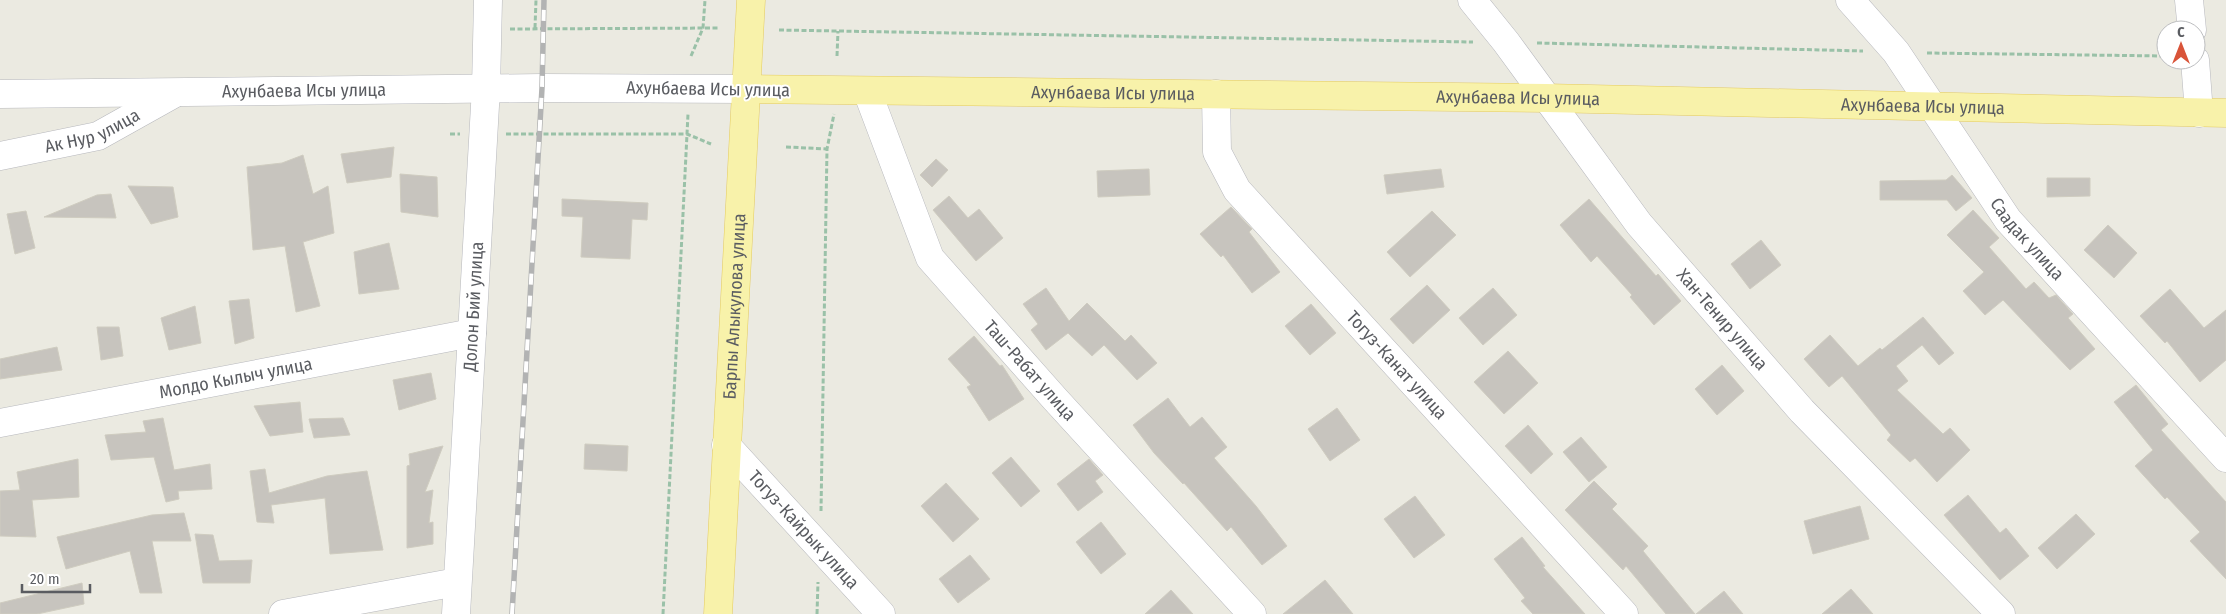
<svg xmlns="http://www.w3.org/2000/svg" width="2226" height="614" font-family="'Fira Sans Condensed',sans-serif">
  <rect width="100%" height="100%" fill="#ebeae1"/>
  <path fill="#c7c4be" stroke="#cfccc0" d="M394,147L391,177L347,183L341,154Z
    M303,155L313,194L328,186L334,233L303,242L320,306L296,312L285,246L253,250L247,167L282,163Z
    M936,159L948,170L932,187L920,175Z
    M1149,169L1150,195L1098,197L1097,171Z
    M1441,169L1444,187L1387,194L1384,175Z
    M400,174L437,177L438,217L401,212Z
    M1952,175L1972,198L1956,211L1947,200H1880V181L1946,180Z
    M2047,178H2090V196L2047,197Z
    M128,186L173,187L178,217L151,224Z
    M111,194L116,218L44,217L97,195Z
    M949,196L968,218L979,209L1003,238L976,261L933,210Z
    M562,199L648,203L647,220L632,219L630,259L581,257L583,217L562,216Z
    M1589,199L1656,276L1658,274L1681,301L1654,325L1630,297L1632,295L1597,256L1591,262L1560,225Z
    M1231,207L1252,229L1249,232L1280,272L1252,293L1223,255L1221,257L1200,234Z
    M1973,210L1999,238L1989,247L2026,289L2034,282L2049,298L2056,295L2073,314L2068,318L2095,349L2070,370L2003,300L1985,315L1963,291L1984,272L1947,235Z
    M26,211L35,248L15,254L7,214Z
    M1432,211L1456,235L1410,277L1387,252Z
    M2108,225L2137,253L2114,278L2084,250Z
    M1761,240L1781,265L1750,289L1731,264Z
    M389,243L399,289L359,294L354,252Z
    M1427,285L1450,310L1413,344L1390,319Z
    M1046,288L1069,321L1087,303L1125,341L1131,335L1157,363L1137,380L1104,345L1092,356L1068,333L1046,350L1031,330L1038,324L1023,304Z
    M1493,288L1517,315L1483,345L1459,318Z
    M2170,289L2204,328L2226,310V360L2200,382L2167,341L2165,343L2140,316Z
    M249,299L254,338L235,344L229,301Z
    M1311,304L1336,333L1310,355L1285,326Z
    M195,306L201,343L169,350L161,318Z
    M1923,317L1954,353L1939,365L1922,345L1896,366L1908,381L1897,390L1943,434L1950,428L1970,450L1937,482L1915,458L1910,462L1887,440L1891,435L1842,376L1829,387L1804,359L1830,335L1858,366L1880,348L1882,350Z
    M97,327H119L123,356L101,360Z
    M974,336L1000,366L1002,365L1024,399L989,421L967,387L971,385L948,359Z
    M57,347L62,370L0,379V359Z
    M1508,351L1538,383L1504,414L1474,382Z
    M1722,365L1744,391L1717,415L1695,389Z
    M431,373L436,399L399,410L393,380Z
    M2136,385L2168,424L2161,430L2226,502V579L2190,541L2200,532L2167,497L2165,499L2135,466L2153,450L2114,402Z
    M1168,398L1190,427L1202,417L1227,447L1214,458L1256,506L1287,546L1262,565L1231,527L1227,531L1184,483L1183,484L1154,453L1133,425Z
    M300,402L303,432L270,436L254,406Z
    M1337,408L1360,440L1330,461L1308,429Z
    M163,418L174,470L210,464L212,489L178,491L179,499L166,502L154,457L111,460L105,435L146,432L143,421Z
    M343,418L350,435L314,438L309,419Z
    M1528,425L1553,454L1531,474L1505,446Z
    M1581,437L1607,467L1589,482L1563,452Z
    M585,444L628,446L627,471L584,469Z
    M443,446L425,492L433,490L429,523L433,522V544L407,548V466L410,465L409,454Z
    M1011,457L1040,491L1021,507L992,473Z
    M78,459L79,497L32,500L36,537L0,536V491L20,490L17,472Z
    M1089,459L1103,475L1095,481L1103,492L1078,511L1057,484Z
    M265,469L269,493L327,476L367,471L383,550L330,554L325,498L271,505L274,523L257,522L250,471Z
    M1594,481L1617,504L1612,509L1648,546L1643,551L1695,614H1666L1626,566L1623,570L1565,510Z
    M946,483L979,519L953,542L921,506Z
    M1968,495L2000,533L2006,528L2029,556L2000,580L1944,515Z
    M1415,496L1445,535L1414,558L1384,519Z
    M1860,506L1869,539L1813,554L1804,521Z
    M184,513L191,541H152L162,593H140L130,551L66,569L57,537L152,515Z
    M2076,514L2095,534L2057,569L2038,548Z
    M1101,522L1126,554L1101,574L1076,542Z
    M195,534L213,535L219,561L252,560L250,583H203Z
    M1522,537L1545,566L1543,567L1585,614H1533L1521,601L1525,598L1494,559Z
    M970,555L990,579L958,603L939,579Z
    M1325,580L1353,614H1283Z
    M82,583L84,604L37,614H0V603Z
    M1851,589L1873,614H1822Z
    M1171,590L1193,614H1145Z
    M1724,591L1743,614H1696Z"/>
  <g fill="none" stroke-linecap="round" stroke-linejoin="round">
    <g stroke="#b7b8bd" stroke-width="29">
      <g id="minor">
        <path id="s1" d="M1472,0L1506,42L1639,224L1802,411L2001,614"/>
        <path id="s2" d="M1850,0L1896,52L2008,220L2226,458"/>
        <path d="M2189,0L2192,30"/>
        <path d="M2195,60L2199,113"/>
        <path id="s3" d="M867,91L930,258L1055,399L1252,614"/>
        <path id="s4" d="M0,94L542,88L748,89"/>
        <path id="s5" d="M1216,94L1217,152L1237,190L1624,614"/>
        <path id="s6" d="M0,156L98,136L175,93"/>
        <path id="s7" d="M0,423L472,333"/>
        <path id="s8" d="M726,445L881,614"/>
        <path d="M283,614L457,582"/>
        <path id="s9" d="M456,614L486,88L488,0"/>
      </g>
    </g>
    <g stroke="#e4cb61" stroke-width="29">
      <g id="major">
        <path id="s10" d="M748,89L1546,98L2226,113"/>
        <path id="s11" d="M718,614L751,0"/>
      </g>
    </g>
    <path stroke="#9ac1a8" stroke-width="3" stroke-dasharray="5 2.5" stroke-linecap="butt" d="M535,28L536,0
      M510,29L720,28
      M779,30L1473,42
      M1537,43L1863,51
      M1927,53L2166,56
      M691,56L703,28L705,0
      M837,56L838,31
      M450,134H460
      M506,134H687L711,144
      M786,147L827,149
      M821,511L827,149L834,114
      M663,614L688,114
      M817,614L818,582"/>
    <use href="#minor" stroke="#fff" stroke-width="28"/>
    <use href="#major" stroke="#f8f2aa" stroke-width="28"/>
    <g stroke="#b2b3b3" stroke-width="5.5">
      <path id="rail" d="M512,614L542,88L544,0"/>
    </g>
    <use href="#rail" stroke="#fff" stroke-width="4" stroke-dasharray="11" stroke-linecap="butt"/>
  </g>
  <g text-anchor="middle" stroke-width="4" stroke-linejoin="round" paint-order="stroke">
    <g font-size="18" fill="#5a5c61" stroke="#fff">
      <text transform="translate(708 89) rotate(1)" y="6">Ахунбаева Исы улица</text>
      <text dy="6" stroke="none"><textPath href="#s4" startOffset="304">Ахунбаева Исы улица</textPath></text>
      <text dy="6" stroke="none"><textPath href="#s10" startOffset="365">Ахунбаева Исы улица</textPath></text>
      <text dy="6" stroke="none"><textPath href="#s10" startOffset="770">Ахунбаева Исы улица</textPath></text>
      <text dy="6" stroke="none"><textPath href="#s10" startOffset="1175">Ахунбаева Исы улица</textPath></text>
      <text dy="6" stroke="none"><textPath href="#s6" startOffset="96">Ак Нур улица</textPath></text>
      <text dy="6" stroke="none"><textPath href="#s2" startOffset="298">Саадак улица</textPath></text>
      <text dy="6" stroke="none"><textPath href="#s9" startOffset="308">Долон Бий улица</textPath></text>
      <text dy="6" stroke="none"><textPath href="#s11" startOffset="308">Барпы Алыкулова улица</textPath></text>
      <text dy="6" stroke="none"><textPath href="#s1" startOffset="406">Хан-Тенир улица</textPath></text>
      <text dy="6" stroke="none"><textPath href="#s5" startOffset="338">Тогуз-Канат улица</textPath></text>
      <text dy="6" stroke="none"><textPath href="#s3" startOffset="329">Таш-Рабат улица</textPath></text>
      <text dy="6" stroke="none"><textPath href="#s7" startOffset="240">Молдо Кылыч улица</textPath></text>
      <text dy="6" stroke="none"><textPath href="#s8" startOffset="115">Тогуз-Кайрык улица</textPath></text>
    </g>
  </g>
  <g transform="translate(2181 45)"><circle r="24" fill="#ffffff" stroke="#bdbec0"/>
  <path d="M0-4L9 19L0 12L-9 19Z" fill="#d95439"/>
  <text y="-8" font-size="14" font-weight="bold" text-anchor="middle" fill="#5a5c61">С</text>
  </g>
  <path d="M22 584v8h68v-8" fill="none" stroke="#5a5c61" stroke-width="2.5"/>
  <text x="30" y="584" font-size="15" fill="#5a5c61" stroke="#ffffff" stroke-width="4" paint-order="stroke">20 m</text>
</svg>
